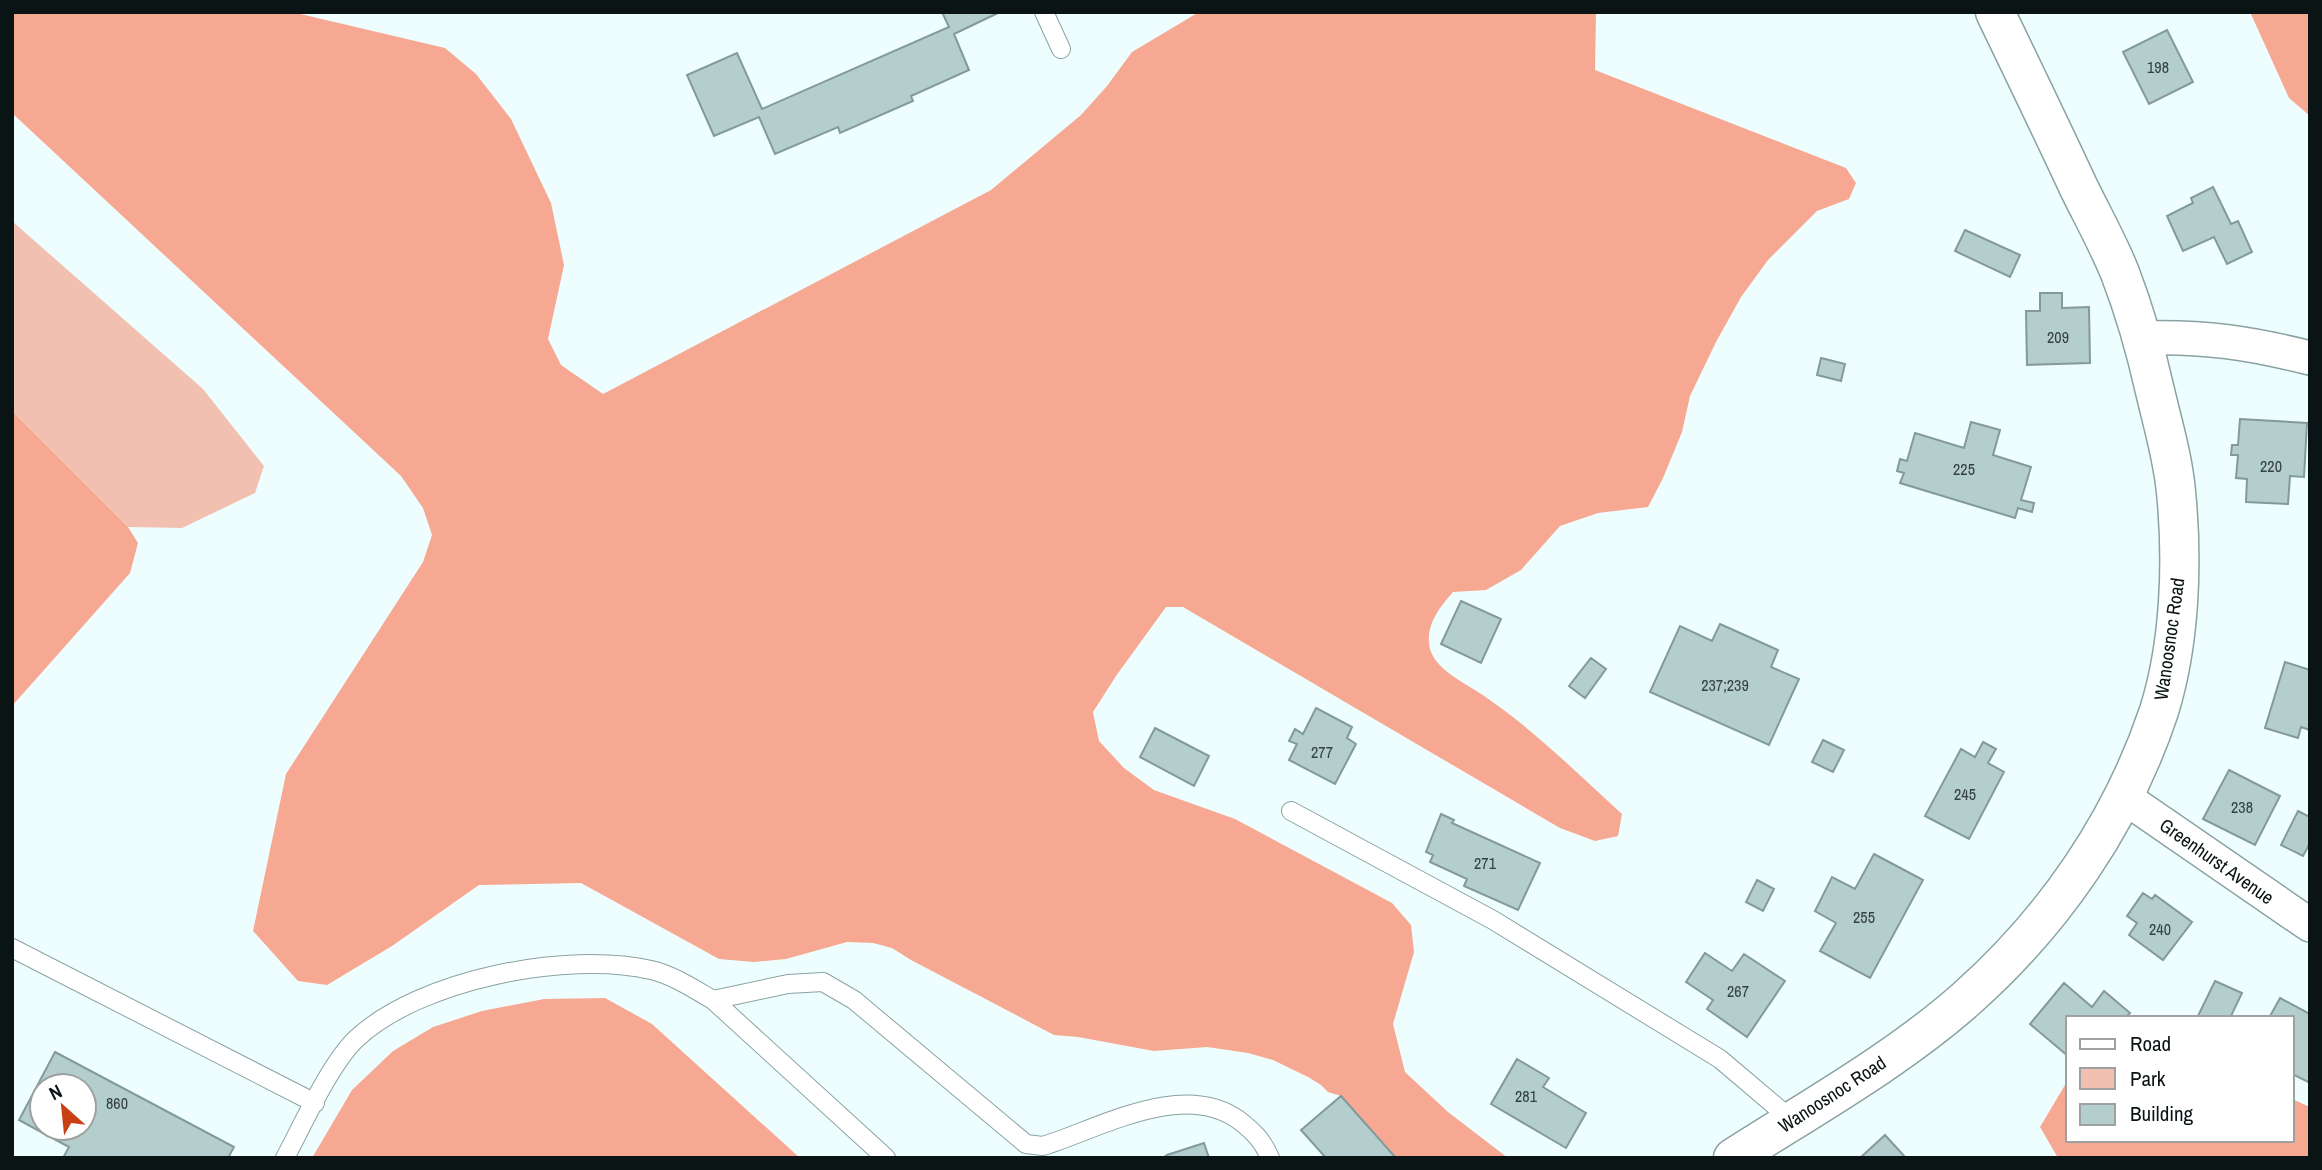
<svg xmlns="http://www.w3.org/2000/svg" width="2322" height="1170" font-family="'Archivo Narrow',sans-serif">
  <rect width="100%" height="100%" fill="#eefefe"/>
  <path fill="#f1c0b1" d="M12,221L203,389L264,466L255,493L182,528L128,527L12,411Z"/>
  <path fill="#f7a892" d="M12,12H292L445,48L476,74L511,119L551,203L564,265L548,339L561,365L603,394L991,190L1081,115L1107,86L1132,52L1199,12H1596L1595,70L1846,168L1856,183L1849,199L1817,211L1768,260L1741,297L1716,342L1690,396L1682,432L1663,478L1648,507L1598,513L1560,526L1521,570L1486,590L1453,592C1440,607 1427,623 1429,644C1432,670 1468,684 1487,698C1535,731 1578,774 1622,814L1618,836L1595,841L1560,828L1183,607H1166L1116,676L1093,712L1099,741L1124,768L1154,790L1235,819L1392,903L1411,925L1414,952L1393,1024L1405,1072L1448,1112L1508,1158H1396L1341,1096L1328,1092L1321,1085L1308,1077L1273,1060L1248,1053L1207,1047L1154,1051L1078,1037L1054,1035L911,960L892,948L873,943L847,942L786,959L754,962L719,959L581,883L479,885L392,946L327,985L298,981L253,931L286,774L423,562L432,535L423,508L401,476L12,113Z
    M2250,12H2310V116L2289,98Z
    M12,411L128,527L138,543L130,573L12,706Z
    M605,998L652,1024L800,1158H312L352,1090L393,1051L433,1027L482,1011L544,999Z
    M2068,1080V1140H2292V1099L2310,1107V1158H2058L2040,1127Z"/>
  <path fill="#b4cdcd" stroke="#829a9b" stroke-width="2" fill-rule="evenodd" d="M942,12H1000L954,34L969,70L911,96L913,101L840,133L838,127L775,154L759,117L714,136L687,75L737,53L762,109L949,27Z
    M2167,30L2193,82L2149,104L2123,52Z
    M2213,187L2231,224L2238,221L2252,252L2227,264L2214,237L2183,251L2167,216L2193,203L2191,198Z
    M1965,230L2020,255L2010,277L1955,251Z
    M2040,293H2062V308L2089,307L2090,363L2027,365L2026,311H2040Z
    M1821,358L1845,364L1841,381L1817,375Z
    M2240,419L2307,423L2304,477L2290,476L2288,504L2246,502L2247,479L2236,478L2238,455H2231L2232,445H2238Z
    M1971,422L2000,430L1993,455L2031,467L2021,500L2034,503L2032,512L2018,508L2015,518L1900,483L1904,473L1897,471L1900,459L1907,461L1915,433L1964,448Z
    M1461,601L1501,619L1481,663L1441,644Z
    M1720,624L1778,650L1771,667L1799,679L1769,745L1650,692L1680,626L1712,641Z
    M1591,658L1606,669L1585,698L1569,686Z
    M2285,662L2310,670V730L2301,727L2298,738L2265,728Z
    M1316,708L1352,727L1347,738L1356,744L1335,784L1289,760L1297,744L1289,741L1295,729L1303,734Z
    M1155,728L1209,756L1194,786L1140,757Z
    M1823,740L1844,750L1833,772L1812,762Z
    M1983,742L1996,749L1988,763L2004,772L1969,839L1925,816L1961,749L1975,757Z
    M2229,770L2280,796L2255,845L2203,819Z
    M2298,811L2310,817V843L2303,856L2281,845Z
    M1441,814L1454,820L1452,823L1540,863L1518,910L1464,886L1467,879L1430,862L1433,855L1426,852Z
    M1874,854L1923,880L1870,978L1820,951L1836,923L1815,911L1832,877L1855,889Z
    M1757,880L1774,889L1763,911L1746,902Z
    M2143,893L2152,899L2155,895L2192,922L2163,960L2129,935L2137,923L2127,916Z
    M1705,953L1732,971L1744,954L1785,981L1747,1037L1707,1009L1713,1000L1686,982Z
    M2215,981L2242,993L2230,1018H2197Z
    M2064,983L2092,1007L2104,991L2130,1013L2125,1018H2068V1056L2030,1024Z
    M2280,998L2310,1014V1083L2292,1074V1018H2269Z
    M55,1052L234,1147L228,1158H63L69,1147L19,1120ZM42,1086H84V1128H42Z
    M1517,1059L1549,1078L1543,1087L1586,1113L1566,1148L1491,1104Z
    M1341,1096L1396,1158H1326L1301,1130Z
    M1885,1135L1906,1158H1860Z
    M1204,1143L1209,1158H1163L1167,1155Z"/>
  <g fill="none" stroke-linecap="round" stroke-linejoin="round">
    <g stroke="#8aa2a3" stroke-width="20">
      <path id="service" d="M1044,12L1061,49
        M1291,811L1493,920L1720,1059L1792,1120
        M12,948L315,1103
        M713,1000L788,984L823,982L854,1000L1026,1144L1043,1146C1101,1128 1184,1079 1240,1121C1254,1132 1263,1141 1270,1158
        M285,1158C303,1124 330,1064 356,1039C420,979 567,951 651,970C673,975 694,989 713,1000L886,1158"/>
    </g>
    <g stroke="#8aa2a3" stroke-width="36">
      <path id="minor" d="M2143,338C2204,336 2250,343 2310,358
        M2124,797L2310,925"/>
    </g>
    <g stroke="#8aa2a3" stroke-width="41">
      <path id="secondary" d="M1733,1158C1811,1108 1897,1060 1966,999C2054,921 2122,822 2159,711C2180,644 2183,562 2176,492C2173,458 2163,425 2155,391C2146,351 2135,312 2120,273C2108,243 2092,215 2078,186C2051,128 2023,70 1995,12"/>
    </g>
    <use href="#service" stroke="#fff" stroke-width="18"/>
    <use href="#minor" stroke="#fff" stroke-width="33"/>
    <use href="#secondary" stroke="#fff" stroke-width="38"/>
  </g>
  <g text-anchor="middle" stroke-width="5" stroke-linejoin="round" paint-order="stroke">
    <g font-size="16" fill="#354243">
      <text x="2158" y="73">198</text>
      <text x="2058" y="343">209</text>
      <text x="2271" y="472">220</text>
      <text x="1964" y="475">225</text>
      <text x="1725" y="691">237;239</text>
      <text x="1322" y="758">277</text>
      <text x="1965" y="800">245</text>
      <text x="2242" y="813">238</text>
      <text x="1485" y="869">271</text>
      <text x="1864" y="923">255</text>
      <text x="2160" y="935">240</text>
      <text x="1738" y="997">267</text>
      <text x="1526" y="1102">281</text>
      <text x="117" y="1109">860</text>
    </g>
    <g font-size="19" fill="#0b1415" stroke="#fff">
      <text transform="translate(2169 639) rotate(-82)" y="7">Wanoosnoc Road</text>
      <text transform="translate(2217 861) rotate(35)" y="7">Greenhurst Avenue</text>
      <text transform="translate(1832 1094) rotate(-33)" y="7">Wanoosnoc Road</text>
    </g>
  </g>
  <rect width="2322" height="1170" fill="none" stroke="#0b1415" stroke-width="28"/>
  <rect x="2066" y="1016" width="228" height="126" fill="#ffffff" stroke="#9da1a1" stroke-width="2"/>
  <rect x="2080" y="1039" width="35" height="10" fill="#ffffff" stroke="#9da1a1" stroke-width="2"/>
  <text x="2130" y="1051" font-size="21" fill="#0b1415">Road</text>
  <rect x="2080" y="1068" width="35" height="21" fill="#f1c0b1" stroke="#9da1a1" stroke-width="2"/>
  <text x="2130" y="1086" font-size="21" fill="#0b1415">Park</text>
  <rect x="2080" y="1104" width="35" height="21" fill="#b4cdcd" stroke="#9da1a1" stroke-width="2"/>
  <text x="2130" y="1121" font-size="21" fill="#0b1415">Building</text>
  <g transform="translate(63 1107) rotate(333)"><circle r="33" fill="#ffffff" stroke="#9da1a1" stroke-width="2"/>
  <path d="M0-5L12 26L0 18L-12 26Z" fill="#c94113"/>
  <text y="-10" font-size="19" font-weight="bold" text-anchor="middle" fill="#0b1415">N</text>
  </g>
</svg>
